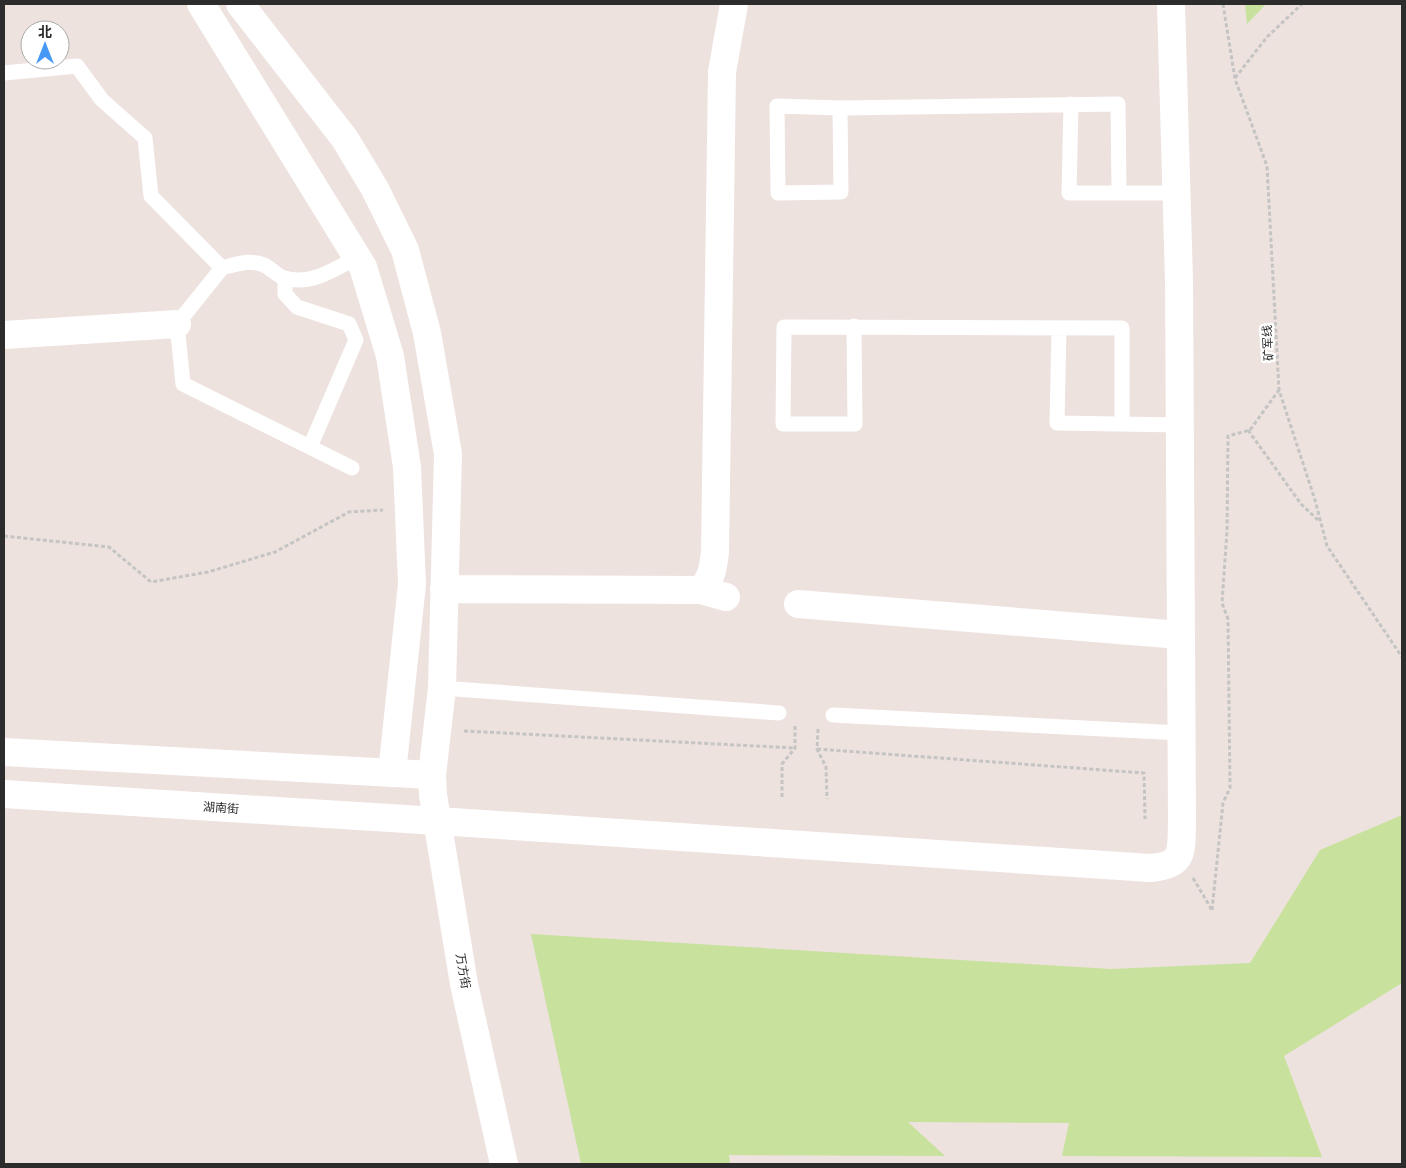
<svg xmlns="http://www.w3.org/2000/svg" width="1406" height="1168" font-family="Montserrat,'Noto Sans SC',sans-serif">
  <rect width="100%" height="100%" fill="#ede2de"/>
  <path fill="#c8e19d" d="M1245,4H1266L1247,24Z
    M1402,815V983L1284,1056L1322,1157L1062,1156L1069,1123L908,1122L945,1156L729,1155L730,1164H581L531,934L1111,969L1250,963L1320,850Z"/>
  <g fill="none" stroke-linecap="round" stroke-linejoin="round">
    <path stroke="#c4c4c4" stroke-width="3" stroke-dasharray="4 2.5" stroke-linecap="butt" d="M1223,4L1235,79L1267,166L1279,390L1315,500L1327,546L1402,657
      M1235,78L1267,37L1302,4
      M1248,430L1301,504L1320,522
      M4,536L109,547L151,582L208,572L275,552L349,512L383,510
      M818,729L817,749L826,767L827,799
      M464,731L795,748
      M817,749L1144,773L1145,819
      M782,797V764L795,748V725
      M1193,878L1212,910
      M1212,910L1223,803L1230,788L1228,619L1222,603L1227,531L1228,436L1250,430L1279,390"/>
    <path stroke="#fff" stroke-width="15" d="M4,73L77,66L102,100L145,138L151,196L222,268L177,324L183,384L352,468
      M1071,104L1069,193H1119
      M840,108L841,192L778,193L777,106L840,108L1118,104L1119,193H1177
      M222,268C237,264 249,259 264,265C271,268 276,275 284,278C310,286 336,269 357,257
      M285,278V294L297,307L349,324L356,340L310,447
      M854,326L855,424H783L784,327L1122,328V423
      M1059,328L1057,423L1180,425
      M442,688L779,713
      M833,715L1181,733"/>
    <path stroke="#fff" stroke-width="28" d="M201,4L363,267L390,356L407,467L412,584L392,773
      M240,4L345,139L375,189L405,250L427,333L448,454L442,688L432,775
      M4,335L177,324
      M444,589L701,590L726,597
      M701,590C712,578 713,568 715,552L722,72L734,4
      M798,604L1180,635
      M438,821L1150,868C1185,865 1181,852 1182,822L1179,280L1171,4"/>
    <path stroke="#fff" stroke-width="28" d="M432,775L433,795L464,984L504,1164"/>
    <path stroke="#fff" stroke-width="28" d="M4,752L432,775
      M4,794L438,821"/>
  </g>
  <g text-anchor="middle" stroke-width="5" stroke-linejoin="round" paint-order="stroke">
    <g font-size="12" fill="#2c2c2c" stroke="#fff">
      <text transform="translate(1268 343) rotate(-93)" y="4">矿军线</text>
      <text transform="translate(221 808) rotate(4)" y="4">湖南街</text>
      <text transform="translate(463 971) rotate(80)" y="4">万方街</text>
    </g>
  </g>
  <rect width="1406" height="1168" fill="none" stroke="#2c2c2c" stroke-width="10"/>
  <g transform="translate(45 45)"><circle r="24" fill="#ffffff" stroke="#ababab"/>
  <path d="M0-4L9 19L0 12L-9 19Z" fill="#4598f3"/>
  <text y="-8" font-size="14" font-weight="bold" text-anchor="middle" fill="#2c2c2c">北</text>
  </g>
</svg>
